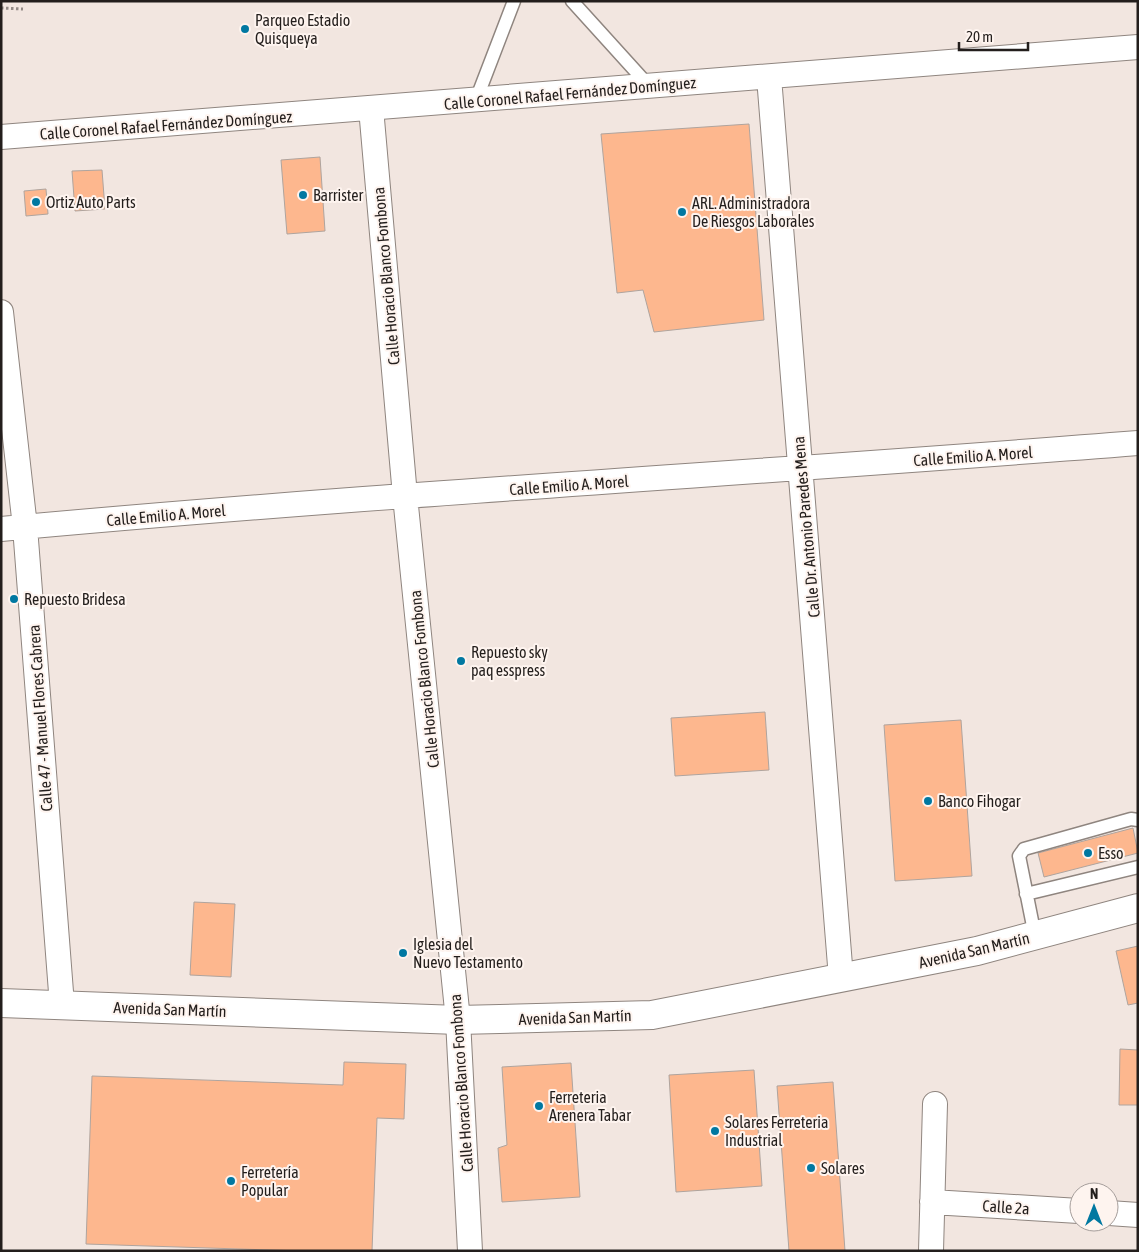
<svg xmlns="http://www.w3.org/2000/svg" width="1139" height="1252" font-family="'Asap Condensed',sans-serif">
  <rect width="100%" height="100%" fill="#f2e6e0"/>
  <path fill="#fdb78e" stroke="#afa49e" d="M749,124L764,320L654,332L643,290L617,293L601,134Z
    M320,157L325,231L287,234L281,160Z
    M102,170L105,209L75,211L72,171Z
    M46,189L48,214L26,216L24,191Z
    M765,712L769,770L675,776L671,718Z
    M961,720L972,876L895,881L884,725Z
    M1133,828L1138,853L1044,877L1038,853Z
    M194,902L235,904L231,977L190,975Z
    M1138,946V1003L1128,1005L1116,951Z
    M1120,1049L1138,1050V1105H1119Z
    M344,1062L406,1064L404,1119L377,1118L372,1251H301L86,1244L92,1076L343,1085Z
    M571,1063L580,1197L502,1202L498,1148L507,1145L502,1067Z
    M754,1070L762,1186L676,1192L669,1075Z
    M833,1082L845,1251H789L777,1086Z"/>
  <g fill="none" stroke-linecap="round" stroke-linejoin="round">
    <g stroke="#8f857f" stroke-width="15">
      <path id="service" d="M572,1L649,86
        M476,100L514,1
        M1026,894L1138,867
        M1035,936L1019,856L1024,849L1131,819L1138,820"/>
    </g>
    <g stroke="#8f857f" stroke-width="26">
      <path id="minor" d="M769,77L841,978
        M371,108L405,496L458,1020L470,1251
        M1,137L1138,47
        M1,312L25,527L62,1005
        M1,529C379,494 759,473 1138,443
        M932,1202L1079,1211
        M1109,1213L1138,1215
        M931,1251L935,1104"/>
    </g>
    <g stroke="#8f857f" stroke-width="30">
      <path id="secondary" d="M1,1003L458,1020L652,1015L977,951L1138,908"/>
    </g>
    <path stroke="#928985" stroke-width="3" stroke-dasharray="2.5 2.5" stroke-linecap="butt" d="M1,8L23,9"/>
    <use href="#service" stroke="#fff" stroke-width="12"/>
    <use href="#minor" stroke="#fff" stroke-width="24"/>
    <use href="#secondary" stroke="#fff" stroke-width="28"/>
  </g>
  <g fill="#0178a1" stroke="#fef4ef" stroke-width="2">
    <circle cx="245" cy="29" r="5"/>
    <circle cx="303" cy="195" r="5"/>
    <circle cx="36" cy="202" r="5"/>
    <circle cx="682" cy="212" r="5"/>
    <circle cx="14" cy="599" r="5"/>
    <circle cx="461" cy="661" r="5"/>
    <circle cx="928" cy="801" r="5"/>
    <circle cx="1088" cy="853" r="5"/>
    <circle cx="403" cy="953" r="5"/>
    <circle cx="539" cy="1106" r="5"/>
    <circle cx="715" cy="1131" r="5"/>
    <circle cx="811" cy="1168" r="5"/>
    <circle cx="231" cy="1181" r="5"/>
  </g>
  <g text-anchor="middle" stroke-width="4" stroke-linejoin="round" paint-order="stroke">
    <g font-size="16" fill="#231e1c" stroke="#fef4ef" text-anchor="start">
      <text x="255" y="26">Parqueo Estadio<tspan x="255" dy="18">Quisqueya</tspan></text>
      <text x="313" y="201">Barrister</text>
      <text x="46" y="208">Ortiz Auto Parts</text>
      <text x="692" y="209">ARL. Administradora<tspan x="692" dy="18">De Riesgos Laborales</tspan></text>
      <text x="24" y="605">Repuesto Bridesa</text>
      <text x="471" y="658">Repuesto sky<tspan x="471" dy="18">paq esspress</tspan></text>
      <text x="938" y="807">Banco Fihogar</text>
      <text x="1098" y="859">Esso</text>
      <text x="413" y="950">Iglesia del<tspan x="413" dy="18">Nuevo Testamento</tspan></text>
      <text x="549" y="1103">Ferreteria<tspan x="549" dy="18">Arenera Tabar</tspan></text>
      <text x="725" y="1128">Solares Ferreteria<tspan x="725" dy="18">Industrial</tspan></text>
      <text x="821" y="1174">Solares</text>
      <text x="241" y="1178">Ferretería<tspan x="241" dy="18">Popular</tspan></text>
    </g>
    <g font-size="16" fill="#231e1c" stroke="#fef4ef">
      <text transform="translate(570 93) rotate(-5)" y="6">Calle Coronel Rafael Fernández Domínguez</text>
      <text transform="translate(166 125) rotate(-4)" y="6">Calle Coronel Rafael Fernández Domínguez</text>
      <text transform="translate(386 276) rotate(-95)" y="6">Calle Horacio Blanco Fombona</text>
      <text transform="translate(973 456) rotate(-4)" y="6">Calle Emilio A. Morel</text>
      <text transform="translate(569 485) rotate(-4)" y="6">Calle Emilio A. Morel</text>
      <text transform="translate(166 515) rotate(-5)" y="6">Calle Emilio A. Morel</text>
      <text transform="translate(806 527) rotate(-95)" y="6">Calle Dr. Antonio Paredes Mena</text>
      <text transform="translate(424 679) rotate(-96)" y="6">Calle Horacio Blanco Fombona</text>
      <text transform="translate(40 718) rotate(-94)" y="6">Calle 47 - Manuel Flores Cabrera</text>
      <text transform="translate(974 950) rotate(-13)" y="6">Avenida San Martín</text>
      <text transform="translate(170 1009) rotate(2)" y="6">Avenida San Martín</text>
      <text transform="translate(575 1017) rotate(-2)" y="6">Avenida San Martín</text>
      <text transform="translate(461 1083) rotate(-94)" y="6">Calle Horacio Blanco Fombona</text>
      <text transform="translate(1006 1207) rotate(4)" y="6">Calle 2a</text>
    </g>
  </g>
  <rect width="1139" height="1252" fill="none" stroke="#231e1c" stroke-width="5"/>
  <g transform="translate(1094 1207)"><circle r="24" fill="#fef4ef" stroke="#a69e9b"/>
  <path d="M0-4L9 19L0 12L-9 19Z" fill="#0178a1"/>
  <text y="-8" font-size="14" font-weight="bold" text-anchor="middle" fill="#231e1c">N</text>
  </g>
  <path d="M959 42v8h69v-8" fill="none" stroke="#231e1c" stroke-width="2.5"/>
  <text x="966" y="42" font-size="15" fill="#231e1c" stroke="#fef4ef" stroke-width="4" paint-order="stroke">20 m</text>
</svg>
